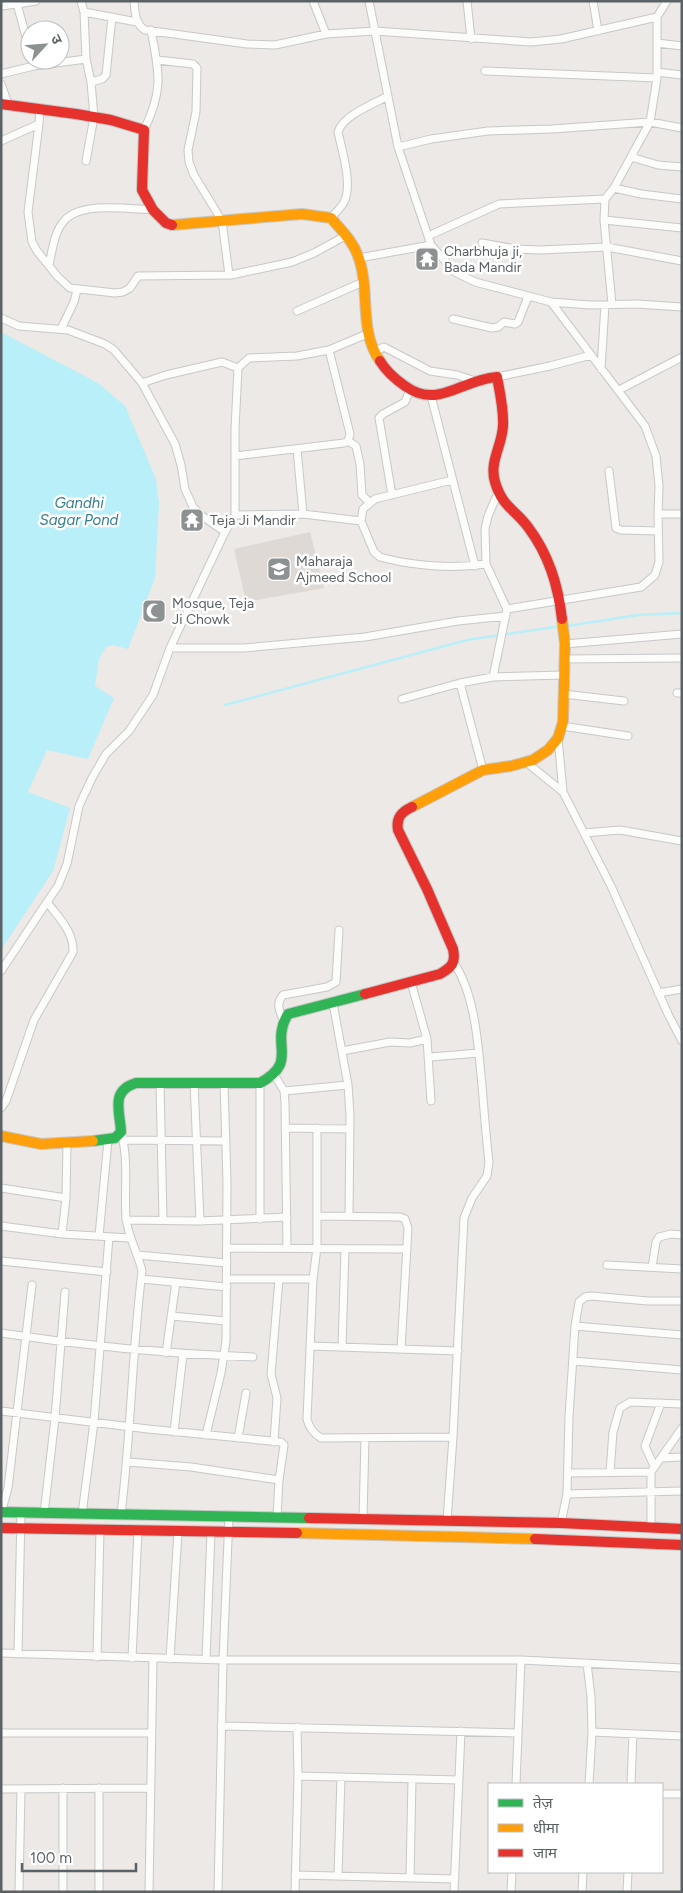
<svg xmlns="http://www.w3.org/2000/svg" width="683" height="1893" font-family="Figtree,'Noto Sans Devanagari',sans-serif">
  <rect width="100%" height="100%" fill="#ece9e6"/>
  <path fill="#ded9d5" d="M310,532L324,588L246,602L234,549Z"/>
  <path fill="#b9eff8" d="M1,332L98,383L125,406L156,479L159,503L155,578L128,649L113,645L106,647L99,659L95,686L114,698L88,759L47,750L28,792L70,808L53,871L1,950Z"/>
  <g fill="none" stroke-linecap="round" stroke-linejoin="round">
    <path stroke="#b9eff8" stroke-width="2.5" d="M567,626L638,615L682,613
      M225,705L467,640L561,626"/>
    <g stroke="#c8c8c8" stroke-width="9">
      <path id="street" d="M81,1L84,12L86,59
        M134,1C135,11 135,24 145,30L247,44L275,45L326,34L375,31L531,42L561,39L657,17
        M313,1L326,34
        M369,1L398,147L431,245L455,272L475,282L551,302L590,305L637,304L682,307
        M467,1L471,39
        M593,1L598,31
        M16,2L17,4L36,1
        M1,6L17,4L30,51
        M84,12L137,22
        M657,43L682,46
        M157,60L193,64L197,68L196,112L188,150L189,162L194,175L222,221L229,275
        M485,71L657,78
        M657,72L682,75
        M1,74L34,66L86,59L91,82L94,117L86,161
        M91,82L102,79L106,75L112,17
        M1,84L8,104
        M39,124L28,212L32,242L37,251L58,277L70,288L115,293L123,292L130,288L138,276L231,275L292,262L314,253L345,236
        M144,130C164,89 159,73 151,30
        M1,141L39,124L40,108
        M398,147L431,139L488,131L552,129L650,122L682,128
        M631,157L658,165L682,167
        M614,188L641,194L682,199
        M331,218C335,213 341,208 344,202C353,185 342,151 338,132C343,115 374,104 388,96
        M604,220L682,228
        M428,236L499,204L605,199
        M482,243L516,249L540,250L607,247L682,261
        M359,258L431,245
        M49,265C52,252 54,232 64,221C81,201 129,209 153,210
        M551,302L645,426L656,456L659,486L658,514
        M612,304L604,220L605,199L614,188L650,122L657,78V17L667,1
        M297,311L363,282
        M1,318L19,326L68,330L105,344L114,350L142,383L175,444L181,465L185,489L193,507L202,516L225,532
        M453,319L492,328L498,327L504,322L515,324L518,322L528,297
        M61,329L74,302L77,290
        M374,352L384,347L430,371L457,375L472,380
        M601,369L605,305
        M497,377L550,366L591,355
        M142,383L166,375L222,362L238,368
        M619,390L682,357
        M431,396L475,566
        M348,441L356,446L360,464L362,495L370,503
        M297,449L303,514
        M235,456L344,443L348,441L350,434L329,350
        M609,471L616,528L621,530L658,531
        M392,495L379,418L383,414L405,402L410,390
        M235,515L303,514L361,521L374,552L380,557C412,566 453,569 486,564L485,529L488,516L498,493
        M361,521L363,509L375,499L452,480
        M507,609L641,587L655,575L659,562L658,514H682
        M565,644L682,634
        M170,648H244L365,637L458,621L506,616
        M564,659L682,658
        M493,677L563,675
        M677,693H682
        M563,694L624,701
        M402,699L460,683
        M562,726L628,736
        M558,738L563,792L611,886L668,1014L682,1041
        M526,762L563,792
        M483,770L460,683L493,677L507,609L486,564
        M584,833L620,830L682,841
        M1,971L47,902
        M411,982L427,1039L431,1101
        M658,993L682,989
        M333,1003L348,1085L350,1115L349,1216
        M283,1019C279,1011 276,1003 283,995L327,987L336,982L339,930
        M342,1051L390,1042L410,1043L427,1039
        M430,1057L479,1053
        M275,1076L284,1091L285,1102L287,1248
        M160,1083L163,1220
        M194,1083L200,1221
        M284,1091L348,1085
        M1,1108L6,1101L34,1020L73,952C74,932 59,918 47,902L58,886L67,864L79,806L92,778L106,754L129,731L153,695L170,648L225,532L235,515V429L238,368L249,358L297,356L329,350L367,334
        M285,1128L350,1129
        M317,1128V1248L313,1279L307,1419C309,1428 313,1433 321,1438L453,1437
        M121,1132C129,1160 124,1190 126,1218C128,1237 138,1253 142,1271C132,1352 131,1434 121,1514
        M123,1140L226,1141
        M1,1188L66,1198
        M317,1216L400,1217L405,1219L408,1228L401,1349
        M260,1219V1083
        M126,1220L200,1221L287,1217
        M1,1226L62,1234L130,1238
        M62,1234L66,1198L67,1143
        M99,1236L108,1140
        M227,1248L407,1249
        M137,1255L227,1263
        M1,1261L107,1272
        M607,1265L682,1269
        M652,1267L656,1242L659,1237L671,1234L682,1235
        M141,1279L227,1287
        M227,1279H313
        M171,1316L226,1321
        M575,1326L682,1335
        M1,1333C85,1346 168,1354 253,1357
        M310,1346L458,1351
        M342,1347L345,1249
        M166,1353L176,1282
        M573,1361L682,1370
        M1,1411L148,1429L281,1442L284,1445L279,1480L277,1517
        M174,1432L183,1354
        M206,1435L221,1373L226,1341L227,1182L224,1083
        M238,1438L246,1393
        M274,1442L277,1398L271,1374L279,1279
        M661,1458L682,1457
        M128,1462L191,1467L279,1480
        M654,1466L645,1446L661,1403
        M610,1472L613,1432L620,1408L630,1402L682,1404
        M568,1473L651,1472
        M567,1494L682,1491
        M3,1506L8,1488L32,1285
        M44,1514L55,1418L65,1292
        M82,1514L94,1422L109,1237
        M363,1519L365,1438
        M447,1520L453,1437L464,1218L472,1198L487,1176L489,1162C486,1136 484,1111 482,1085C478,1047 476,996 454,963
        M561,1523L567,1494L569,1417L575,1326L579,1302L585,1297L591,1296L648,1301H682
        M651,1528V1472L682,1428
        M1,1653L223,1660H521L682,1668
        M18,1654L21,1513
        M97,1657L100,1530
        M132,1658L138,1531
        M170,1659L178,1532
        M206,1659L211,1533
        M587,1663L591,1697L592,1732L589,1784
        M221,1726L518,1733
        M592,1732L682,1736
        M1,1733H152
        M298,1776L459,1780
        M516,1784L521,1660
        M631,1784L633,1734
        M1,1789L151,1788
        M662,1794H682
        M295,1875L455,1879
        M338,1876L341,1777
        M410,1878L412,1779
        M19,1892L21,1789
        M63,1892V1788
        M99,1892V1788
        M149,1892L153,1658
        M218,1892L223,1660L229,1516
        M295,1892L298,1776L297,1727
        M454,1892L461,1731
        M511,1892L512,1872
        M582,1892L583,1872
        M627,1892L628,1872"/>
    </g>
    <g stroke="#c7c8c7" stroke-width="12">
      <path id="fast" d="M93,1141L115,1138L121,1132C120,1111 110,1091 136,1083H260C300,1061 269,1045 288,1014L365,994
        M1,1512L309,1518"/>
    </g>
    <g stroke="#c7c8c7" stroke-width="12">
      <path id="slow" d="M172,225L302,214L331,218C341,230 353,241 358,256C371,290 358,330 380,361
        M412,807L483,770L511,766L533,760L548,750L558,738L563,722L565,644L562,619
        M1,1136L41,1144L93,1141
        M297,1533L535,1539"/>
    </g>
    <g stroke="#c7c8c7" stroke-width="12">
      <path id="jam" d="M1,104L76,114L111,120L144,130L142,190L153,210L166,223L172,225
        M380,361C386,371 395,379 405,386C438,410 462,379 497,377C500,393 504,410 503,426C502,446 489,462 495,482C503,508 514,508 528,527C549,555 558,585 562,619
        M365,994L440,974C452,967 456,963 453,949L427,889L398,830C396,818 401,812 412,807
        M309,1518L561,1523L682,1529
        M1,1528L297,1533
        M535,1539L682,1545"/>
    </g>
    <use href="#street" stroke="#fcfcfb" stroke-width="7"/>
    <use href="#fast" stroke="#30b455" stroke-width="10"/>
    <use href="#slow" stroke="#ff9f0a" stroke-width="10"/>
    <use href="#jam" stroke="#e5322d" stroke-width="10"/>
  </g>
  <defs>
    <g id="temple-square" transform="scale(1.25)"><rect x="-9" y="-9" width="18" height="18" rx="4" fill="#8e9192" stroke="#fff"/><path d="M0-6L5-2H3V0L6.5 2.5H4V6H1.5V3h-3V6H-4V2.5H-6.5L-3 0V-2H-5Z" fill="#fff"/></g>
    <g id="school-square" transform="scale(1.25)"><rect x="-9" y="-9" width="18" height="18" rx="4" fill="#8e9192" stroke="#fff"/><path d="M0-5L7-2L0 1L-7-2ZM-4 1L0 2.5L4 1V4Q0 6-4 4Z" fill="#fff"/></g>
    <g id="mosque-square" transform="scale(1.25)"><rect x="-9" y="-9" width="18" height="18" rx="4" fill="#8e9192" stroke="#fff"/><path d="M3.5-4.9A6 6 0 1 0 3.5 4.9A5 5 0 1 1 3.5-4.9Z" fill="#fff"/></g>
  </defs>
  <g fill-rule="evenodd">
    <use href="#temple-square" x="427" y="259"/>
    <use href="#temple-square" x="192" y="520"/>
    <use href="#school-square" x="279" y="569"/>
    <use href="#mosque-square" x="154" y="611"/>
  </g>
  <g text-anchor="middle" stroke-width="5" stroke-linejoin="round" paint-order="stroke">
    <g font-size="14" fill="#5b6265" stroke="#fff" text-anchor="start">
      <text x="444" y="256">Charbhuja ji,<tspan x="444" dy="16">Bada Mandir</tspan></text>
      <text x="210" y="525">Teja Ji Mandir</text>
      <text x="296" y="566">Maharaja<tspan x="296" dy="16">Ajmeed School</tspan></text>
      <text x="172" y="608">Mosque, Teja<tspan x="172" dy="16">Ji Chowk</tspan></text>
    </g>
    <g font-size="15" font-style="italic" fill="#2f7d93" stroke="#fff">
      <text x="79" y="508">Gandhi<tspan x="79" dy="17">Sagar Pond</tspan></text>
    </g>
  </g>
  <rect width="683" height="1893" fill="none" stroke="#5b6265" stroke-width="5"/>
  <rect x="488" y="1783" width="175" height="90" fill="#ffffff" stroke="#bdc0c1"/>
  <rect x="498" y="1799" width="25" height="8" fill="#30b455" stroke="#bdc0c1"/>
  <text x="533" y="1808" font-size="15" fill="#5b6265">तेज़</text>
  <rect x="498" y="1824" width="25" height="8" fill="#ff9f0a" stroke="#bdc0c1"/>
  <text x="533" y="1833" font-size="15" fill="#5b6265">धीमा</text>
  <rect x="498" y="1849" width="25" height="8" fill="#e5322d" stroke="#bdc0c1"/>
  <text x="533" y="1858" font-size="15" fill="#5b6265">जाम</text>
  <g transform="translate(45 45) rotate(64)"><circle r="24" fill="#ffffff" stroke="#bdc0c1"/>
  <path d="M0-4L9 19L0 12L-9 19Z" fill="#8e9192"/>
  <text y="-8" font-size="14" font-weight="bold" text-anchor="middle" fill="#5b6265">उ</text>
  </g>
  <path d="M22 1863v8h114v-8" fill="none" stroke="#5b6265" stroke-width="2.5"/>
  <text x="30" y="1863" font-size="15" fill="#5b6265" stroke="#ffffff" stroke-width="4" paint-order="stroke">100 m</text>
</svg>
